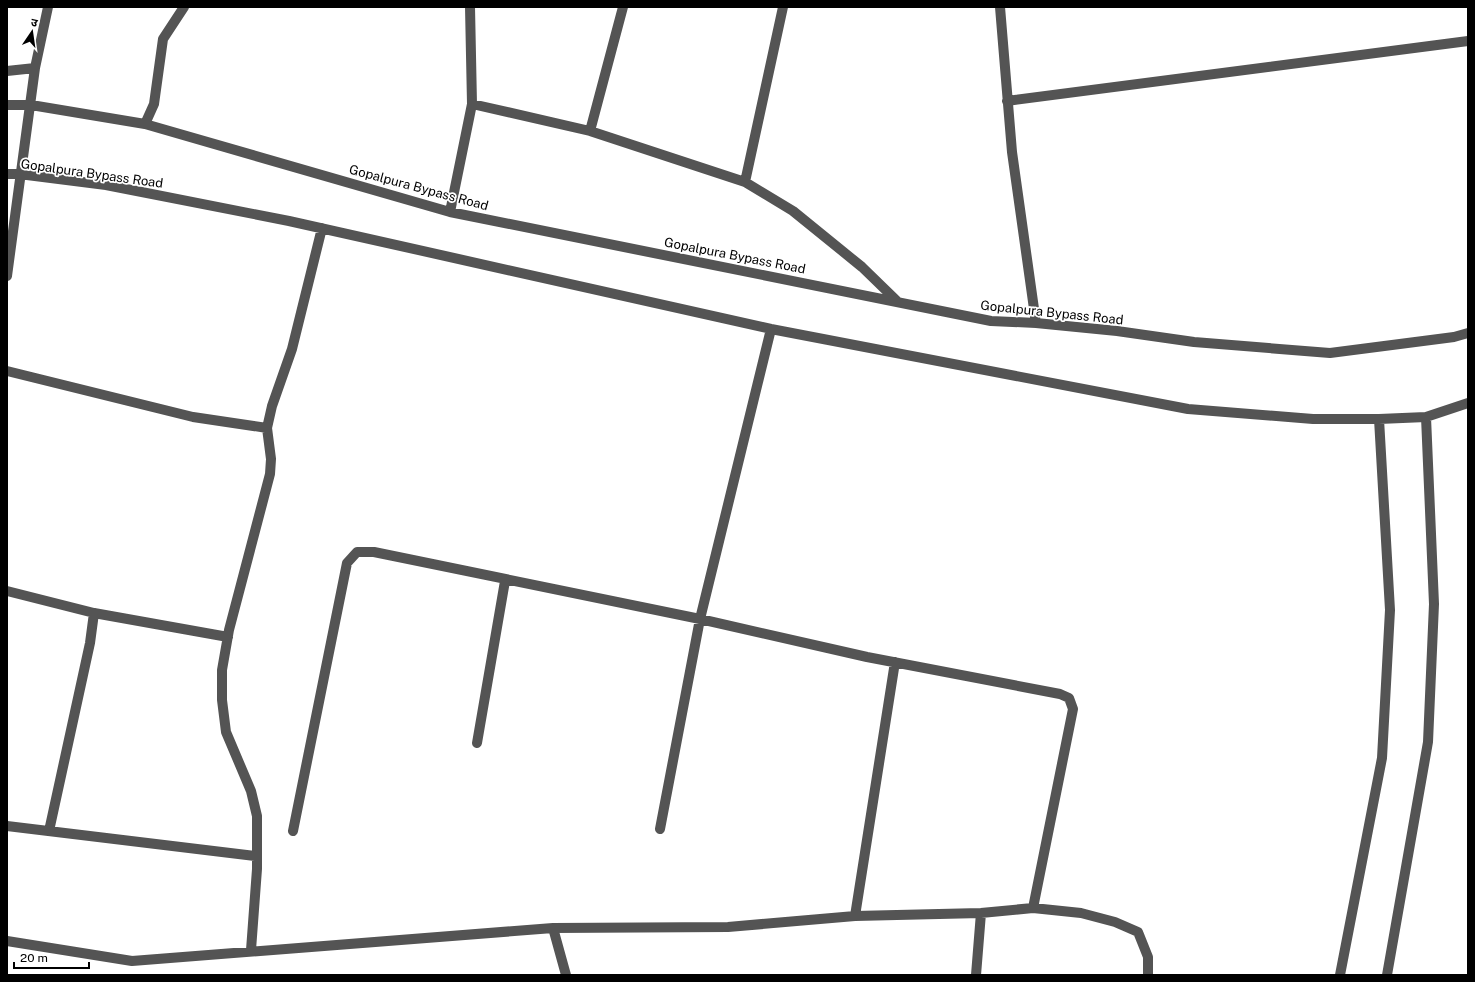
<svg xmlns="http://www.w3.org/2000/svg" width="1475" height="982" font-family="'Public Sans','Noto Sans Devanagari',sans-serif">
  <rect width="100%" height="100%" fill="#fff"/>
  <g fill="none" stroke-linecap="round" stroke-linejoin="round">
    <path stroke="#545454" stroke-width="10" d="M1000,7L1012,152L1036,323
      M7,71L35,68
      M1007,101L1468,41
      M472,104L590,131L745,182L793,211L862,267L897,301
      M7,105H31L145,124L450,212L991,321L1036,323L1117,331L1194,342L1330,353L1454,337L1468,333
      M145,124L154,104L163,39L184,7
      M590,131L623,7
      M7,174H19L106,185L289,221L771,329L1188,409L1313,419H1379L1426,417L1468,403
      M745,182L783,7
      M450,212L472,104L470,7
      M7,276L35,68L48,7
      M7,371L193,417L267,428
      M7,591L94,613L228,637
      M477,743L505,581
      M7,826L255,856
      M660,829L700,619L771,329
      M49,831L90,643L94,613
      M293,831L347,563L357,552H374L700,619L867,657L1060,694L1069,698L1073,709L1033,908
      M855,916L895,662
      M553,928L566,975
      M7,941L132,961L553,928L728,927L855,916L981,913L1033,908L1081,913L1115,922L1138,932L1148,957V975
      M251,950L257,869V816L251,791L226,732L222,700V670L229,630L270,474L271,459L267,428L272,406L292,349L322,228
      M976,975L981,913
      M1340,975L1382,758L1390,610L1379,419
      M1387,975L1428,742L1434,604L1426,417"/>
  </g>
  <g text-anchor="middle" stroke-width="3.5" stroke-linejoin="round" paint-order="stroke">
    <g font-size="13" fill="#000" stroke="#fff">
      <text transform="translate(92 173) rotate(8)" y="5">Gopalpura Bypass Road</text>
      <text transform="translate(419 187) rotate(15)" y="5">Gopalpura Bypass Road</text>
      <text transform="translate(735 255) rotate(11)" y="5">Gopalpura Bypass Road</text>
      <text transform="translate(1052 312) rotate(6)" y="5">Gopalpura Bypass Road</text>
    </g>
  </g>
  <rect width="1475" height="982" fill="none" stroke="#000000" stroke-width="16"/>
  <g transform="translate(32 32) rotate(13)" stroke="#ffffff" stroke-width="3" paint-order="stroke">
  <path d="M0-3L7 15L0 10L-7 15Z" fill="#000000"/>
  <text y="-6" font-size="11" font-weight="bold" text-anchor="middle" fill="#000000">उ</text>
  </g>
  <path d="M14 962v6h75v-6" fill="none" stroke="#000000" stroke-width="2"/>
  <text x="20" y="962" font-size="12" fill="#000000" stroke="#ffffff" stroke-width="3" paint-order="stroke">20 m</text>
</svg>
